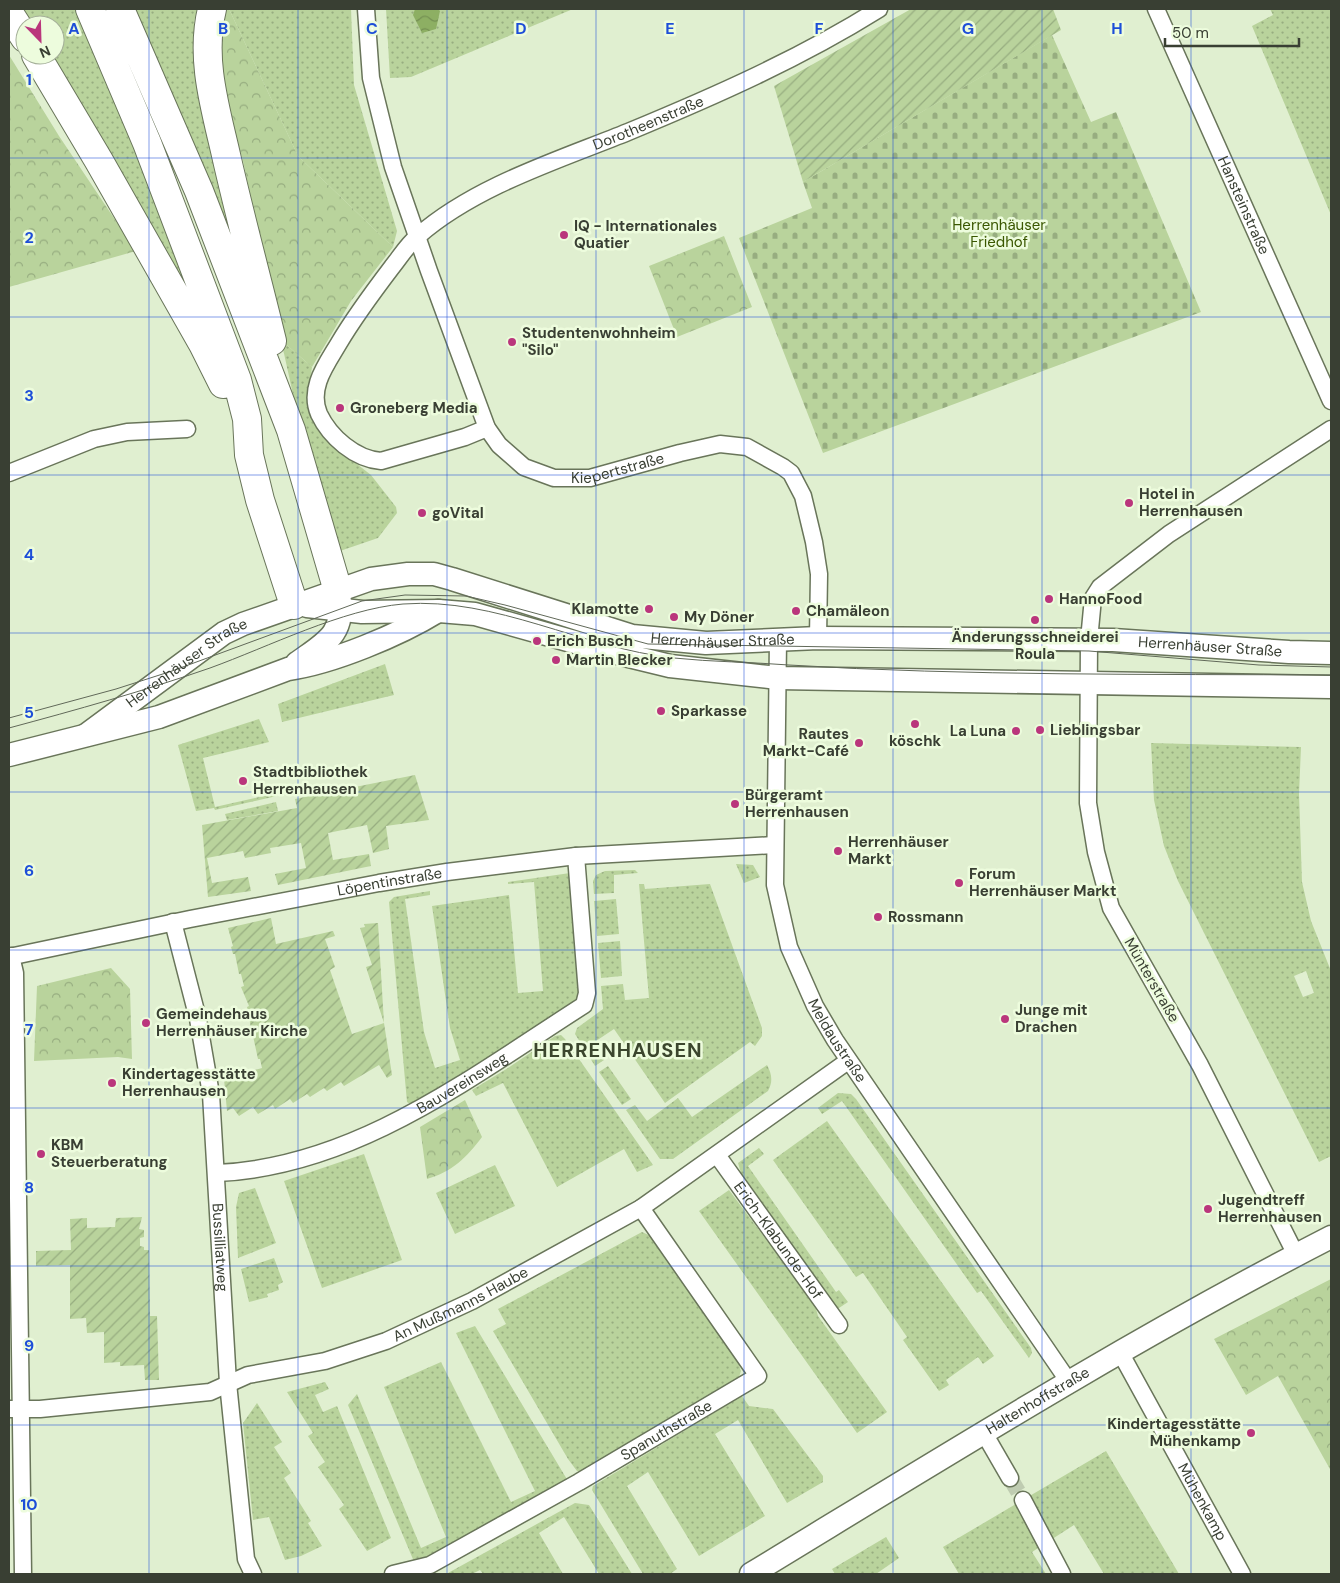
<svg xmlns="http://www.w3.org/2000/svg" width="1340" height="1583" font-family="'DM Sans',sans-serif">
  <defs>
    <pattern id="grass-dots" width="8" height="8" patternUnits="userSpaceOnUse" patternTransform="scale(1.25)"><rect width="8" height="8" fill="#b9d39c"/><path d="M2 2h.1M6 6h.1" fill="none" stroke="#97ad80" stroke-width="1.8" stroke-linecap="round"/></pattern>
    <pattern id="forest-crowns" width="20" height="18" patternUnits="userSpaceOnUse" patternTransform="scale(1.25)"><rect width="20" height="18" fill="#b9d39c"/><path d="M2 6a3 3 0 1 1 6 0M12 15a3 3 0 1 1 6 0" fill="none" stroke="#97ad80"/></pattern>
    <pattern id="cemetery-stones" width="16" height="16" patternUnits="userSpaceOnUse" patternTransform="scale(1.25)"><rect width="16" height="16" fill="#b9d39c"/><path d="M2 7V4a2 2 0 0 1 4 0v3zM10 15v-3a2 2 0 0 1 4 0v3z" fill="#97ad80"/></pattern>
    <pattern id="garden-furrows" width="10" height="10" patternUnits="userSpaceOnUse" patternTransform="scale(1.25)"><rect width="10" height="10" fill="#b9d39c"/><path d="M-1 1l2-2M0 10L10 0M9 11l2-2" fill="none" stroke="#97ad80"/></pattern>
    <pattern id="water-waves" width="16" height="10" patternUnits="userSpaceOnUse" patternTransform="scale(1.25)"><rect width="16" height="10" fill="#8daf63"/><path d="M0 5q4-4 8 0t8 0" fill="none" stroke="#749052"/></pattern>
  </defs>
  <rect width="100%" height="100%" fill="#e0efd0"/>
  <path fill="url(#grass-dots)" fill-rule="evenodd" d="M20,9H78L198,304L194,306L48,55H55V25H30Z
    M136,9H197L194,22L196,67L241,264Z
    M229,9H351L354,85L397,231L393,247L298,156Z
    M386,9H573L411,77L390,78Z
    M1270,9H1331V215L1252,26L1273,15Z
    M281,340L312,367L308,396L339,450L371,475L396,507L397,513L378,538L340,551L300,426Z
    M385,664L394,695L282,722L278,704Z
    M259,719L269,742L203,758L215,807L281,792V795L215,810L214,808L196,811L178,745Z
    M1151,743L1301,747L1299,794L1302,882L1311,921L1331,971V1156L1319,1162L1178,881L1164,846L1154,800ZM1306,971L1314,993L1303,997L1294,976Z
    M276,802L278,811L227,820L225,814Z
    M736,864L753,865L760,877L744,883Z
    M635,870L638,873L614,875V893L594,894L593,881L596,875L605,871Z
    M577,872L587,999L413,1106L407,1102L389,902L394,897L430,891V895L405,899L424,1032L435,1068L460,1060L450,1028L432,906L509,895L518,993L543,991L534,882L508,884V882Z
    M639,884H644L645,889L710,884L762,1028V1036L755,1046L750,1042L665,1103L614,1029L593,1043L604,1060L595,1066L575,1034L577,1028L603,1009L601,986L623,984L625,1000L649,998Z
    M616,899L619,934L597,936L594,901Z
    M620,941L622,976L601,978L598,943Z
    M561,1035L565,1039L653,1165L637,1172L624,1149L557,1187L503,1083L476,1096L472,1090L508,1068L555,1036Z
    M767,1065C772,1074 773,1082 768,1091L673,1159H660L626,1110L635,1105L647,1121L678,1098L692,1117Z
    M608,1066L631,1099L622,1105L599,1072Z
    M838,1093L851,1094L856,1099L1031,1348L1032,1353L1029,1358L981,1291L977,1293L842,1101L822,1114L818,1108Z
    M827,1121L994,1356L983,1364L978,1357L946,1380L949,1385L939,1391L903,1340L907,1337L863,1273L856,1277L773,1160Z
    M759,1148L764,1154L748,1166L836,1292L839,1290L848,1302L839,1308L832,1306L737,1177L741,1173L738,1163Z
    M364,1154L402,1260L322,1288L284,1181Z
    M495,1165L515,1206L455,1234L436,1193Z
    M255,1188L276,1243L238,1258L236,1207L239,1193Z
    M729,1190L815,1305L818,1316L887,1412L857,1433L699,1211Z
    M642,1232L653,1237L738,1361L741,1371L738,1380L585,1472L577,1471L568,1459L493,1331L506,1324L498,1309Z
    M274,1258L283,1282L278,1285L279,1290L267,1294L268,1297L249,1302L241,1269Z
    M475,1326L568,1481L415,1564L348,1405L357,1394L421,1548L446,1537L384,1387L441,1362L511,1502L535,1491L456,1333Z
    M325,1382L329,1389L315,1395L323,1412L337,1406L391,1538L367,1551L339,1509L344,1505L318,1467L325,1462L308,1436L313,1433L287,1392Z
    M742,1396L749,1406L773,1409L823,1476V1482L787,1503L738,1420L715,1434L765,1516L699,1556L648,1472L627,1486L677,1569L670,1574H643L592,1490L593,1486Z
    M257,1403L282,1442L274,1447L291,1473L284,1478L311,1521L308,1523L322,1546L301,1556L285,1560L269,1517L253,1520L243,1423Z
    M1106,1451L1179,1574H1104L1074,1525L1032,1552L1046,1574H959L943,1547Z
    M575,1503L589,1505L632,1574H599L564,1517L539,1533L563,1574H483L480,1570L472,1574L448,1573Z
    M886,1537L899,1558L876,1574H835L832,1569Z"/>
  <path fill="url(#forest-crowns)" d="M221,9H229L298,156L393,247L351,301L312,367L281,340L243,161L224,94L218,43Z
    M9,55L59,136L136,251L9,287Z
    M724,236L752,307L677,337L649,266Z
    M111,968L130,989L132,1059L118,1057L34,1061L37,986Z
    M465,1100L482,1137C467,1157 452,1172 427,1179L420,1127Z
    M1331,1279V1471L1278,1376L1246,1395L1214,1339Z"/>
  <path fill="url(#cemetery-stones)" d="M1052,35L1091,122L1116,112L1201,312L823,453L739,238L812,208L803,182Z"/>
  <path fill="url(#garden-furrows)" d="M911,9H1053L1061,30L803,182L774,86Z
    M415,775L429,820L386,826L389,849L373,853L367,825L328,833L333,860L369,854L371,866L278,885L275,874L306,868L301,843L270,848L271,853L245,858L243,851L207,858L212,883L248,877L251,891L208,897L202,825L297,808L295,799Z
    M271,918L276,944L333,931L335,936L325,939L335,967L330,970L352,1034L384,1023L366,967L372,965L360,928L365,927L364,924L378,923L384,1023L392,1075L387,1078L379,1065L344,1086L341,1082L327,1091L324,1088L310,1097L307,1094L293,1103L290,1099L275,1109L273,1105L258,1114L253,1107L239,1116L233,1108L227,1111L224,1079L262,1068L260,1059H258L253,1036H250L248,1029L251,1028L247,1007L249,1006L241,987L244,986L241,974H239L235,954H233L231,947L233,946L228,928Z
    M142,1217L139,1229L144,1230V1237L140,1238V1246L144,1247V1250H149L150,1316H157L159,1380H145L144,1365L120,1366V1362L104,1363V1332L87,1333L86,1318L70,1319V1265L36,1266V1251L71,1250L70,1219L87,1218V1228L115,1227L116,1218Z"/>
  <path fill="url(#water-waves)" d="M415,9H438L440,11L436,29L422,33L413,15Z"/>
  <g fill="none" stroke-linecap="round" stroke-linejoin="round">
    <path stroke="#bfccb1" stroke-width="16" stroke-dasharray="16 8" stroke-linecap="butt" d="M1010,1478L1023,1500"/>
    <g stroke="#69755a" stroke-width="19">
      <g id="street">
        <path id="s1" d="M366,9L371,78L393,167L429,271L487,428L499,445L524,467L554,478H590L680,453L720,444L747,447L783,467L791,473L803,496L814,542L819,574L818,638"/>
        <path id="s2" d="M1156,9L1331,401"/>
        <path id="s3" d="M487,428L465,437L381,461C355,459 330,437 319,414C308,388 326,365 339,343C355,316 373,292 392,267C400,257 408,244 418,236C475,186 559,160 628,132C715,96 799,59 879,9"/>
        <path d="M9,473L94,439L127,432L187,429"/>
        <path id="s4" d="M778,640L775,885L789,947L815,1006L835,1040L1069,1382"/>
        <path id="s5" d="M173,922L198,1019L211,1094L228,1383L246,1559L253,1574"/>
        <path d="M11,956L15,973L23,1574"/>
        <path id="s6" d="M9,957L190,919L379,883L447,872L576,856L774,845"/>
        <path id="s7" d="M717,1155L839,1325"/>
        <path id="s8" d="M217,1173C356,1167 471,1077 584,1005L587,993L576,856"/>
        <path d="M1296,1255L1200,1065L1111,908L1096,852L1088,803L1089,640L1093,598L1100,587L1169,534L1331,429"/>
        <path id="s9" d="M1120,1352L1242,1574"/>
        <path id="s10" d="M9,1409H40L210,1392L248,1375L325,1361L386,1341L472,1301L641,1208L848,1061"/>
        <path d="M984,1433L1010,1478"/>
        <path d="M1023,1500L1062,1574"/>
        <path id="s11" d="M393,1574L430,1565L579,1482L758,1376L641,1208"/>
      </g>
    </g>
    <g stroke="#69755a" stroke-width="25">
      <g id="secondary">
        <path d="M307,606L362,612L439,611L475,614L596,648L670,666L778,678L1331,687"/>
        <path d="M297,663C325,643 346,634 339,595"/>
        <path id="s12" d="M86,735L224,633L243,624L371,579L408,574H434L452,579L632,636L706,643L818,638L1113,640L1289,652L1331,653"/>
        <path d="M9,755L159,717L288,669C332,663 399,635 438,611"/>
        <path id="s13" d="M751,1574C942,1458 1132,1339 1331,1237"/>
      </g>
    </g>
    <g stroke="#69755a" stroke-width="30">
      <path id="highway" d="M90,9L147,143L237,380L247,419L249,455L260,500L294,605
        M120,9L199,191L291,430L338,591
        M212,9C200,58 215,107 226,155C240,217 257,279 272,341
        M9,13L25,38
        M36,55L99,161L203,344L223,384"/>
    </g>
    <use href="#street" stroke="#fff" stroke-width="16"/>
    <use href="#secondary" stroke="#fff" stroke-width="22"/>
    <use href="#highway" stroke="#fff" stroke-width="28"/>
    <path stroke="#616959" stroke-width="1" d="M9,718L116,689L172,671L362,601L405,595L466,596L505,605L648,644L1089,651L1259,665L1331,667
      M9,728C76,710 144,691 210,668C268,647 343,609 403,604C497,597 581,648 674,658C712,662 751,662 789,665C969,676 1151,674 1331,675"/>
  </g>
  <path fill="none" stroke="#1d4ed8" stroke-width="1" stroke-opacity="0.55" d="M149,9V1574M298,9V1574M447,9V1574M596,9V1574M744,9V1574M893,9V1574M1042,9V1574M1191,9V1574M9,158H1331M9,317H1331M9,475H1331M9,633H1331M9,792H1331M9,950H1331M9,1108H1331M9,1266H1331M9,1425H1331"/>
  <g fill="#ba367c" stroke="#edfcdd" stroke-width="2">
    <circle cx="564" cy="235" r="5"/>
    <circle cx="512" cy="342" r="5"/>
    <circle cx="340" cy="408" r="5"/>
    <circle cx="1129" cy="503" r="5"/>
    <circle cx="422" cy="513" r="5"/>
    <circle cx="1049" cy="599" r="5"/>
    <circle cx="649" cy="609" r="5"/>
    <circle cx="796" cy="611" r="5"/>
    <circle cx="674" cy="617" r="5"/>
    <circle cx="1035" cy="620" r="5"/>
    <circle cx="537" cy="641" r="5"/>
    <circle cx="556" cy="660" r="5"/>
    <circle cx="661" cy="711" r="5"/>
    <circle cx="915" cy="724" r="5"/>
    <circle cx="1040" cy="730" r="5"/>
    <circle cx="1016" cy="731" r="5"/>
    <circle cx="859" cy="743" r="5"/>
    <circle cx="243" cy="781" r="5"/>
    <circle cx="735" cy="804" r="5"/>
    <circle cx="838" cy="851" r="5"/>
    <circle cx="959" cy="883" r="5"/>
    <circle cx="878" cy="917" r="5"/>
    <circle cx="1005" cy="1019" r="5"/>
    <circle cx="146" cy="1023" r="5"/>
    <circle cx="112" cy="1083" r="5"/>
    <circle cx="41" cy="1154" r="5"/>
    <circle cx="1208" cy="1209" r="5"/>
    <circle cx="1251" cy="1433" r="5"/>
  </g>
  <g text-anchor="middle" stroke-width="5" stroke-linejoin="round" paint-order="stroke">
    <g font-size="15" fill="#393f33" stroke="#edfcdd">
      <text dy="5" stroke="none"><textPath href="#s3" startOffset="660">Dorotheenstraße</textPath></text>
      <text dy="5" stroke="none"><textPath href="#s2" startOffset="215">Hansteinstraße</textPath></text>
      <text dy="5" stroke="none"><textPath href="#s1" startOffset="589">Kiepertstraße</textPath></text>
      <text dy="5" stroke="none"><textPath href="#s12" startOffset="690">Herrenhäuser Straße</textPath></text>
      <text dy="5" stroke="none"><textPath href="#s12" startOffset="1178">Herrenhäuser Straße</textPath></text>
      <text dy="5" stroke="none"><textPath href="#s12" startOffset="124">Herrenhäuser Straße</textPath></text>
      <text dy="5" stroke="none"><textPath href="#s6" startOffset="388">Löpentinstraße</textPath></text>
      <text transform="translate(1152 980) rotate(60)" y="5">Münterstraße</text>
      <text dy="5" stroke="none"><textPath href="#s4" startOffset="414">Meldaustraße</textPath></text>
      <text dy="5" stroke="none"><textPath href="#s8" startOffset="264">Bauvereinsweg</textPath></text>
      <text dy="5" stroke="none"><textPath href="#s7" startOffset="105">Erich-Klabunde-Hof</textPath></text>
      <text dy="5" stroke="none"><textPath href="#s5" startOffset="330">Bussilliatweg</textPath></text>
      <text dy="5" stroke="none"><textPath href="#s10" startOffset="469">An Mußmanns Haube</textPath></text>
      <text dy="5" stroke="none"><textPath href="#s13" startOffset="335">Haltenhoffstraße</textPath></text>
      <text dy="5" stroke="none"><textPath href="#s11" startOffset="310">Spanuthstraße</textPath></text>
      <text dy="5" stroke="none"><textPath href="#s9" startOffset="171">Mühenkamp</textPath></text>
    </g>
    <g font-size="15" fill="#3a5700" stroke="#edfcdd">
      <text x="999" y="230">Herrenhäuser<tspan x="999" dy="17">Friedhof</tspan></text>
    </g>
    <g font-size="15" font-weight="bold" fill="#393f33" stroke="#edfcdd" text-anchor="start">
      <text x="574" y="231">IQ - Internationales<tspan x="574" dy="17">Quatier</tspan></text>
      <text x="522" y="338">Studentenwohnheim<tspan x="522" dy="17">"Silo"</tspan></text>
      <text x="350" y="413">Groneberg Media</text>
      <text x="1139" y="499">Hotel in<tspan x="1139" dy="17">Herrenhausen</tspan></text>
      <text x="432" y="518">goVital</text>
      <text x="1059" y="604">HannoFood</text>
      <text x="639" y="614" text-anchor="end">Klamotte</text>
      <text x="806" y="616">Chamäleon</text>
      <text x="684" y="622">My Döner</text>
      <text x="1035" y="642" text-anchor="middle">Änderungsschneiderei<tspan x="1035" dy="17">Roula</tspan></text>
      <text x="547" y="646">Erich Busch</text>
      <text x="566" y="665">Martin Blecker</text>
      <text x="671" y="716">Sparkasse</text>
      <text x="1050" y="735">Lieblingsbar</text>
      <text x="1006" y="736" text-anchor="end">La Luna</text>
      <text x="849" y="739" text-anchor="end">Rautes<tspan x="849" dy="17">Markt-Café</tspan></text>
      <text x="915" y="746" text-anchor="middle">köschk</text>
      <text x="253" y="777">Stadtbibliothek<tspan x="253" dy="17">Herrenhausen</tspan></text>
      <text x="745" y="800">Bürgeramt<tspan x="745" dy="17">Herrenhausen</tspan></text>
      <text x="848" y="847">Herrenhäuser<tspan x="848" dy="17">Markt</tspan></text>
      <text x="969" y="879">Forum<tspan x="969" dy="17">Herrenhäuser Markt</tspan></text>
      <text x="888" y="922">Rossmann</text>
      <text x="1015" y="1015">Junge mit<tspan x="1015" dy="17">Drachen</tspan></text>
      <text x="156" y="1019">Gemeindehaus<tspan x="156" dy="17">Herrenhäuser Kirche</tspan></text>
      <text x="122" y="1079">Kindertagesstätte<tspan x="122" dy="17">Herrenhausen</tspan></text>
      <text x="51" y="1150">KBM<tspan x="51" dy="17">Steuerberatung</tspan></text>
      <text x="1218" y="1205">Jugendtreff<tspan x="1218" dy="17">Herrenhausen</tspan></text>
      <text x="1241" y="1429" text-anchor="end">Kindertagesstätte<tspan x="1241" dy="17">Mühenkamp</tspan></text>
    </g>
    <g font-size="20" font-weight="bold" letter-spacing="1" fill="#3b462d" stroke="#edfcdd">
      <text x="618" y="1057">HERRENHAUSEN</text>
    </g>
  </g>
  <g font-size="16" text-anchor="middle" font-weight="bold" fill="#1d4ed8" stroke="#edfcdd" stroke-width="5" stroke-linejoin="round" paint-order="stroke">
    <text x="74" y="34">A</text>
    <text x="223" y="34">B</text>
    <text x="372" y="34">C</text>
    <text x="521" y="34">D</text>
    <text x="670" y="34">E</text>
    <text x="819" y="34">F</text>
    <text x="968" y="34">G</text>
    <text x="1117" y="34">H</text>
    <text x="29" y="85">1</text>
    <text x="29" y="243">2</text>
    <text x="29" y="401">3</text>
    <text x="29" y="560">4</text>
    <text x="29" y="718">5</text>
    <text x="29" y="876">6</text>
    <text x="29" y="1035">7</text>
    <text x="29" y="1193">8</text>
    <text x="29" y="1351">9</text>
    <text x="29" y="1510">10</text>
  </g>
  <rect width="1340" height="1583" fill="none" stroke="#393f33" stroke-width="20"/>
  <g transform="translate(40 40) rotate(157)"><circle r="24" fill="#edfcdd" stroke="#a5b099"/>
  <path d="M0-4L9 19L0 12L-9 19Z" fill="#ba367c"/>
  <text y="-8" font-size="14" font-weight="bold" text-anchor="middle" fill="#393f33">N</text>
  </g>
  <path d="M1165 38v8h134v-8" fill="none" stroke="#393f33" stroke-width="2.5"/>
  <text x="1172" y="38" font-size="15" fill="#393f33" stroke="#edfcdd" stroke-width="4" paint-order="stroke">50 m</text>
</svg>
